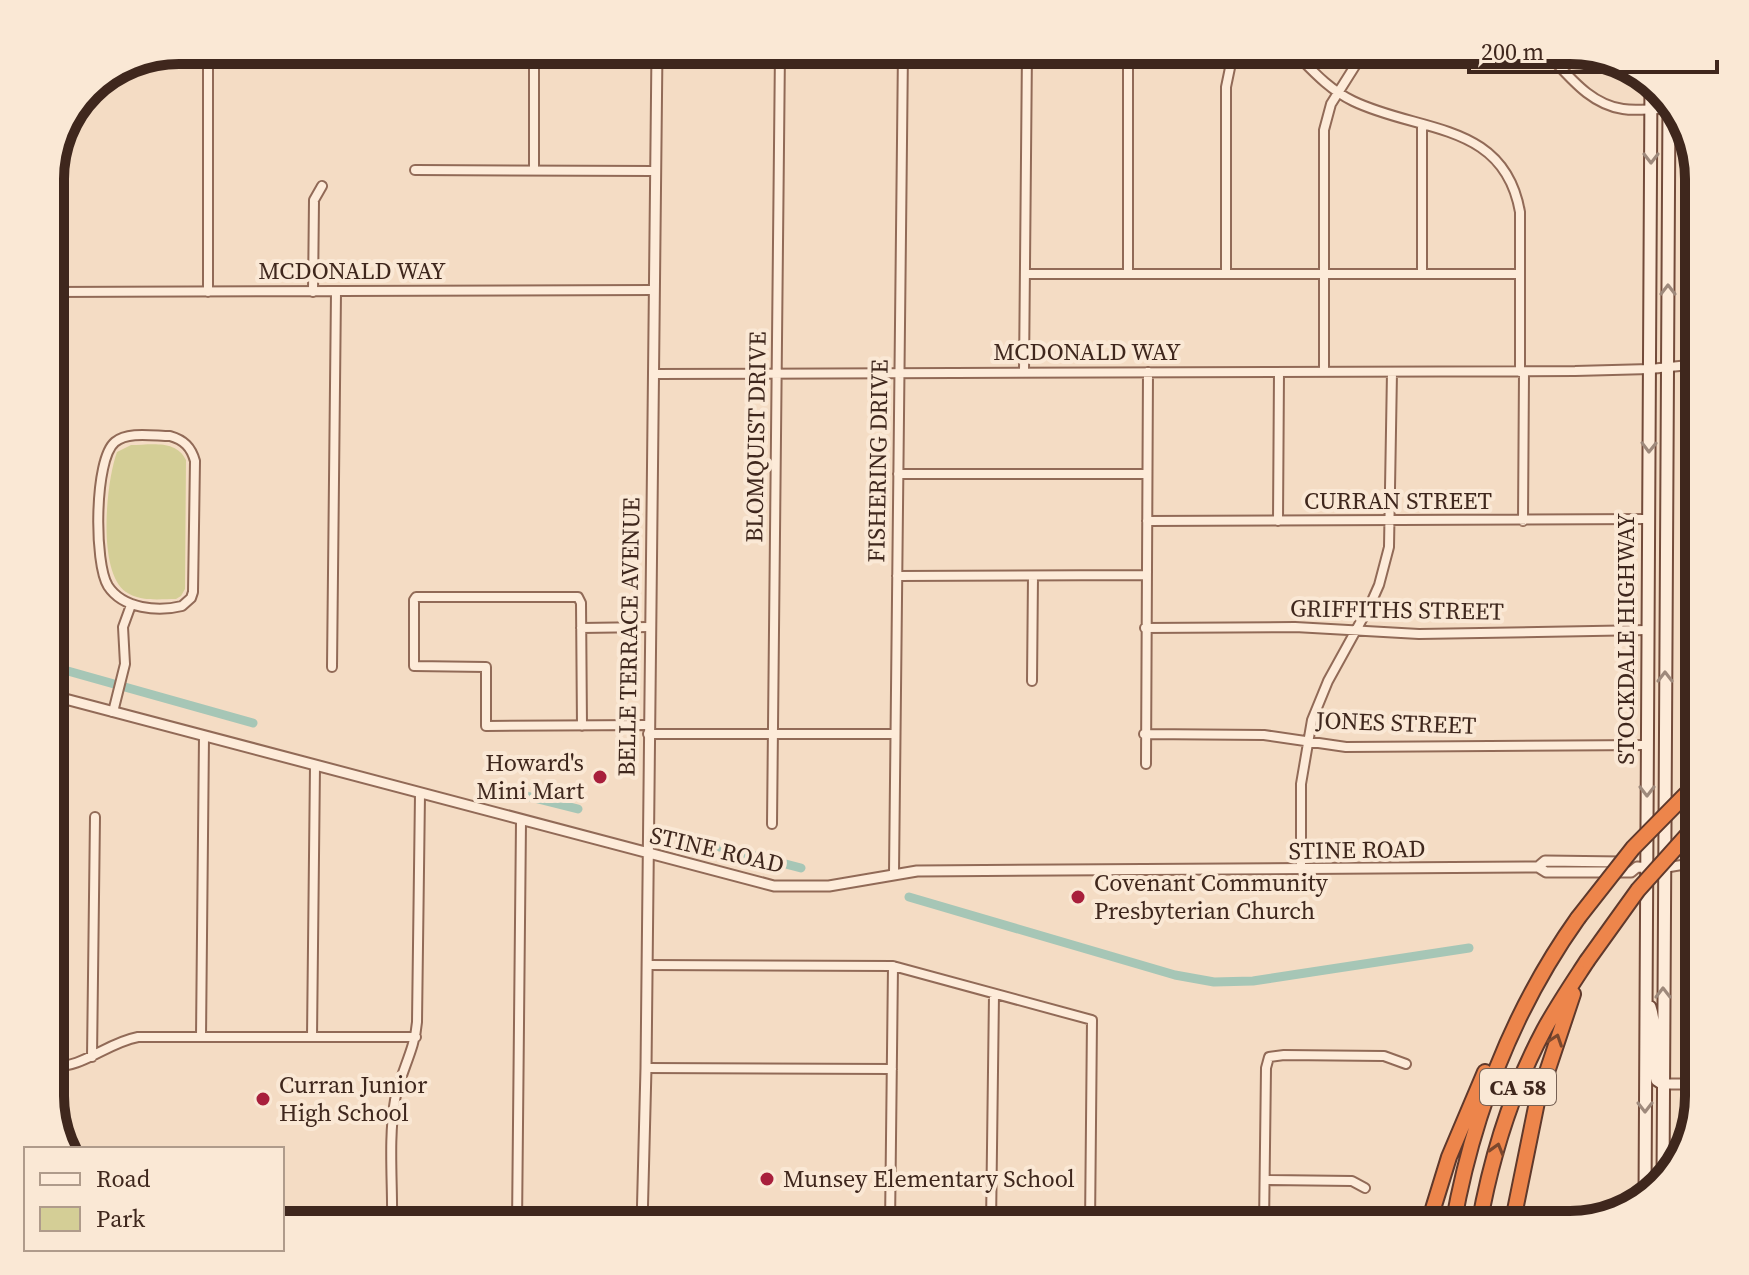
<svg xmlns="http://www.w3.org/2000/svg" width="1749" height="1275" font-family="'Source Serif 4',serif">
  <rect width="100%" height="100%" fill="#f4dcc4"/>
  <path fill="#d4ce96" d="M131,445C150,445 176,439 186,460L185,589L181,596L176,599C160,599 140,602 126,592C97,572 106,482 117,452Z
    M690,1215H702L721,1225H671Z"/>
  <g fill="none" stroke-linecap="round" stroke-linejoin="round">
    <path stroke="#a6c6b6" stroke-width="9" d="M50,666L253,723
      M491,787L578,809
      M665,833L801,868
      M909,897L1175,975L1214,982L1253,981L1469,948"/>
    <g stroke="#916a57" stroke-width="12">
      <path id="minor" d="M1128,50V274
        M1292,50C1311,69 1328,89 1353,101C1419,133 1504,121 1520,212V372
        M1544,50C1567,73 1588,104 1623,109C1635,111 1648,109 1660,109
        M534,53V170
        M169,54L657,53
        M208,54V292
        M1422,124V274
        M415,170L654,171
        M1025,274H1520
        M1226,274V87L1231,63L1238,50
        M50,292L653,290
        M313,292L314,200L322,186
        M1024,372L1027,50
        M1324,372V130L1331,104L1365,50
        M653,374L1575,371L1650,369L1699,364
        M170,436C184,440 191,447 195,461L193,592L191,598L182,606C158,612 123,609 108,586C94,564 94,459 115,442C128,431 154,436 170,436Z
        M898,474H1147
        M1147,521L1650,519
        M1278,521L1279,372
        M1523,521L1524,372
        M897,576L1146,575
        M581,628L650,627
        M1145,628L1295,627L1419,634L1648,630
        M1696,647H1699
        M332,667L336,292
        M1032,681L1033,576
        M113,712L125,664L123,627L131,605
        M582,726L581,603L578,597H416L414,600V666L486,667V726L648,725
        M648,734H895
        M1144,734L1264,735L1346,747L1647,745
        M1146,764L1148,372
        M772,824L780,50
        M1664,868L1699,862
        M1301,870V784L1312,720L1328,681L1371,603L1379,585L1389,547L1392,372
        M894,873L903,50
        M647,965L893,966L1092,1020L1090,1225
        M201,1037L204,736
        M312,1037L315,766
        M92,1057L95,817
        M50,1067C84,1068 106,1043 138,1037H416
        M646,1068L892,1069
        M1265,1180L1352,1181L1365,1188
        M392,1225C393,1185 388,1140 395,1100C400,1073 415,1050 417,1022L420,794
        M517,1225L521,822
        M890,1225L893,966
        M991,1225L994,994
        M1264,1225L1266,1068L1269,1057L1284,1055L1384,1056L1406,1064"/>
    </g>
    <g stroke="#916a57" stroke-width="13">
      <path id="tertiary" d="M50,695L774,886H829L917,871L1538,867L1546,872H1631L1637,867L1654,868
        M1538,867L1545,861L1623,862
        M1663,1084H1699
        M642,1225L646,1068L657,50"/>
    </g>
    <g stroke="#734b3a" stroke-width="15">
      <path id="secondary" d="M1650,1007C1658,1031 1650,1056 1657,1080L1663,1084
        M1663,1183L1669,101
        M1645,1197L1651,80"/>
    </g>
    <g stroke="#5f392c" stroke-width="18">
      <path id="motorway" d="M1428,1225L1449,1157L1485,1072
        M1453,1225C1473,1113 1512,1011 1578,918
        M1479,1225C1491,1158 1512,1090 1544,1030C1557,1006 1572,984 1587,961
        M1512,1225L1537,1102L1573,994"/>
    </g>
    <use href="#minor" stroke="#fdebd9" stroke-width="8"/>
    <use href="#tertiary" stroke="#fdebd9" stroke-width="9"/>
    <use href="#secondary" stroke="#fdebd9" stroke-width="11"/>
    <use href="#motorway" stroke="#ed854b" stroke-width="14"/>
    <g stroke="#5f392c" stroke-width="18" stroke-linecap="butt">
      <path id="motorway-bridge" d="M1578,918L1633,848L1699,781
        M1587,961L1638,890L1699,822"/>
    </g>
    <use href="#motorway-bridge" stroke="#ed854b" stroke-width="14"/>
  </g>
  <defs><path id="oneway-chevron" d="M-2-3.5L2.5 0L-2 3.5" fill="none" stroke-width="1.6" stroke-linecap="round" stroke-linejoin="round" transform="scale(2)"/></defs>
  <g stroke="#9e897b">
    <use href="#oneway-chevron" transform="translate(1651 158) rotate(90)"/>
    <use href="#oneway-chevron" transform="translate(1668 290) rotate(-90)"/>
    <use href="#oneway-chevron" transform="translate(1649 447) rotate(91)"/>
    <use href="#oneway-chevron" transform="translate(1665 677) rotate(-90)"/>
    <use href="#oneway-chevron" transform="translate(1647 791) rotate(90)"/>
    <use href="#oneway-chevron" transform="translate(1663 993) rotate(-90)"/>
    <use href="#oneway-chevron" transform="translate(1645 1107) rotate(90)"/>
  </g>
  <g stroke="#7c482d">
    <use href="#oneway-chevron" transform="translate(1556 1040) rotate(-71)"/>
    <use href="#oneway-chevron" transform="translate(1497 1149) rotate(-74)"/>
  </g>
  <g fill="#a81f3c" stroke="#fae8d5" stroke-width="3">
    <circle cx="600" cy="777" r="8"/>
    <circle cx="1078" cy="897" r="8"/>
    <circle cx="263" cy="1099" r="8"/>
    <circle cx="767" cy="1179" r="8"/>
  </g>
  <g text-anchor="middle" stroke-width="8" stroke-linejoin="round" paint-order="stroke">
    <rect fill="#fae8d5" stroke="#776154" stroke-width="2" x="1480" y="1069" width="76" height="36" rx="6"/>
    <g font-size="22" font-weight="bold" fill="#3f271d">
      <text x="1518" y="1095">CA 58</text>
    </g>
    <g font-size="24" fill="#3f271d" stroke="#fae8d5">
      <text x="352" y="279">MCDONALD WAY</text>
      <text x="1087" y="360">MCDONALD WAY</text>
      <text transform="translate(756 437) rotate(-89)" y="8">BLOMQUIST DRIVE</text>
      <text transform="translate(878 461) rotate(-89)" y="8">FISHERING DRIVE</text>
      <text x="1398" y="509">CURRAN STREET</text>
      <text transform="translate(1397 610) rotate(1)" y="8">GRIFFITHS STREET</text>
      <text transform="translate(629 637) rotate(-89)" y="8">BELLE TERRACE AVENUE</text>
      <text transform="translate(1626 639) rotate(-90)" y="8">STOCKDALE HIGHWAY</text>
      <text transform="translate(1396 723) rotate(2)" y="8">JONES STREET</text>
      <text transform="translate(717 850) rotate(13)" y="8">STINE ROAD</text>
      <text transform="translate(1357 850) rotate(-1)" y="8">STINE ROAD</text>
    </g>
    <g font-size="24" fill="#3f271d" stroke="#fae8d5" text-anchor="start">
      <text x="584" y="771" text-anchor="end">Howard's<tspan x="584" dy="28">Mini Mart</tspan></text>
      <text x="1094" y="891">Covenant Community<tspan x="1094" dy="28">Presbyterian Church</tspan></text>
      <text x="279" y="1093">Curran Junior<tspan x="279" dy="28">High School</tspan></text>
      <text x="783" y="1187">Munsey Elementary School</text>
    </g>
  </g>
  <path d="M0 0H1749V1275H0ZM179 64H1570A115 115 0 0 1 1685 179V1096A115 115 0 0 1 1570 1211H179A115 115 0 0 1 64 1096V179A115 115 0 0 1 179 64Z" fill="#fae8d5" fill-rule="evenodd"/>
  <path fill="none" stroke="#3f271d" stroke-width="10" d="M179 64H1570A115 115 0 0 1 1685 179V1096A115 115 0 0 1 1570 1211H179A115 115 0 0 1 64 1096V179A115 115 0 0 1 179 64Z"/>
  <rect x="24" y="1147" width="260" height="104" fill="#fae8d5" stroke="#af9b8b" stroke-width="2"/>
  <rect x="40" y="1173" width="40" height="12" fill="#fdebd9" stroke="#af9b8b" stroke-width="2"/>
  <text x="96" y="1187" font-size="24" fill="#3f271d">Road</text>
  <rect x="40" y="1207" width="40" height="24" fill="#d4ce96" stroke="#af9b8b" stroke-width="2"/>
  <text x="96" y="1227" font-size="24" fill="#3f271d">Park</text>
  <path d="M1469 60v12h248v-12" fill="none" stroke="#3f271d" stroke-width="4"/>
  <text x="1481" y="60" font-size="24" fill="#3f271d" stroke="#fae8d5" stroke-width="6" paint-order="stroke">200 m</text>
</svg>
